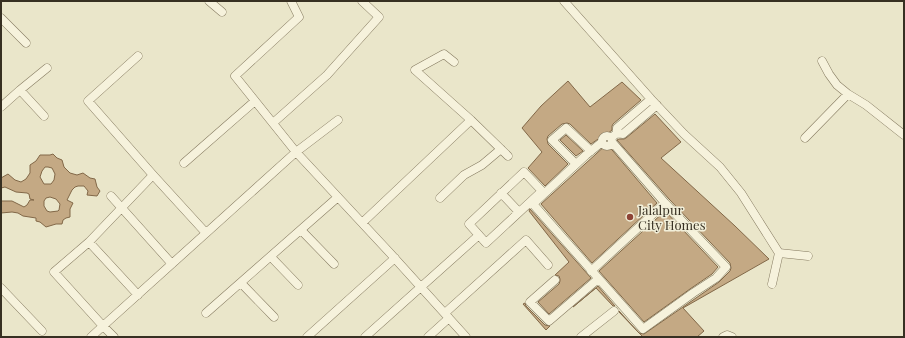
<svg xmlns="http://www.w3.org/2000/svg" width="905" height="338" font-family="'Playfair Display',serif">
  <rect width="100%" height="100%" fill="#eae6ca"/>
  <path fill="#c4a984" stroke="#826848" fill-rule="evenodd" d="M568,81L590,107L622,82L641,100L613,124L612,126V130L607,134L606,138L601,137L591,144L570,124L567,123L562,124L548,136L547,139L548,144L568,164L545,186L528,168L542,152L522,128L541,106Z
    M655,114L681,142L661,158L735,226L769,259L683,308L704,331L697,337H643L619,312V311L639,333L644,334L696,298L719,282L730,271L731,268L730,263L669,199L617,140L619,139H624L626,138Z
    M566,135L583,151L576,156L560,140Z
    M607,144L657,203L592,263L541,204Z
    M53,154L57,158L62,160L64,167L70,173L77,175L83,173L90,178L95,179L97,187L100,191L97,196L87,195L88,191L84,186H78L75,187L72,190L67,200L73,203L70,209V217L66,218L63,220L62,224H56L46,227L40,222L36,221V218L23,216L18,213L12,212L1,213V201H12L24,207L27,205L30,200H34L30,199L29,194L27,193L16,192L5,187L1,188V178L8,174L15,180L21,182L26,179L30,173V165L36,161L40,155H50ZM45,167H48L52,168L55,174L54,180L51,184H44L40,177L42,171ZM50,197L56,199L60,204L59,210L58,211L50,212L47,211L44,206V201L46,198Z
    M530,209L591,278L549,314L538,302L559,284L560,281V279L559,276L555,275L569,262L529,211Z
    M665,211L718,267L712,274L690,289L644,322L599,271Z
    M598,286L615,306H613L596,288L573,307Z
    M525,303L526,306L545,325L550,326L546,330L523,304Z"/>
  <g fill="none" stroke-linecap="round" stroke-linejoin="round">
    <g stroke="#857a60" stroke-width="9">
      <path id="street" d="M209,1L222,12
        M291,1L299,17L235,76L296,152L390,253L466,337
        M564,1L651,99L684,134L720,167L741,193L779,253L772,284
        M1,18L26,43
        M138,56L88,101L153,175L206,233
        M822,61L829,74L837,85L848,94L866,105L904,135
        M454,62L444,54L415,70L471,120L508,156
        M20,90L47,68
        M1,107L20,90L44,116
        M273,123L327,75L379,17L362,1
        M617,133L623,134L657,105
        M602 141a5 5 0 1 1 10 0a5 5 0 1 1-10 0Z
        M611,138L617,133V128L651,99
        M805,138L848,94
        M602,142L586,155L533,204L643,329L693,293L716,278L726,267L665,203L612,142
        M184,163L255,101
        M576,164L552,140L566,128L591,151
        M524,172L542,191L486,243L469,224Z
        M501,193L519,212
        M111,196L172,264
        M440,198L464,175L482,165L501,149
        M362,223L471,120
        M301,230L334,264
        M89,242L138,295
        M779,253L808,256
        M271,257L298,285
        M591,271L665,203
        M555,280L530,302L549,321L598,279
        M241,283L274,317
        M1,288L42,331
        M206,313L338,197
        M445,313L526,240L548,265
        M91,337L103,326L54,272L89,242L153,175
        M114,337L103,326L296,152L338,120
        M307,337L395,258
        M365,337L479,235
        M428,337L449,318
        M581,337L614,311
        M723,337L727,335L732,337"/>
    </g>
    <use href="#street" stroke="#f6f2dc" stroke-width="8"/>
  </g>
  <circle fill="#8e4436" stroke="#f2efd9" stroke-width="1.5" cx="630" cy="217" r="4"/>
  <g text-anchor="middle" stroke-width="3" stroke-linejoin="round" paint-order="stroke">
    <g font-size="13" fill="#373022" stroke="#f2efd9" text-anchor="start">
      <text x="638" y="215">Jalalpur<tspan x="638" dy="15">City Homes</tspan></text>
    </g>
  </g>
  <rect width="905" height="338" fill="none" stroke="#373022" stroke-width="4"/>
</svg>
